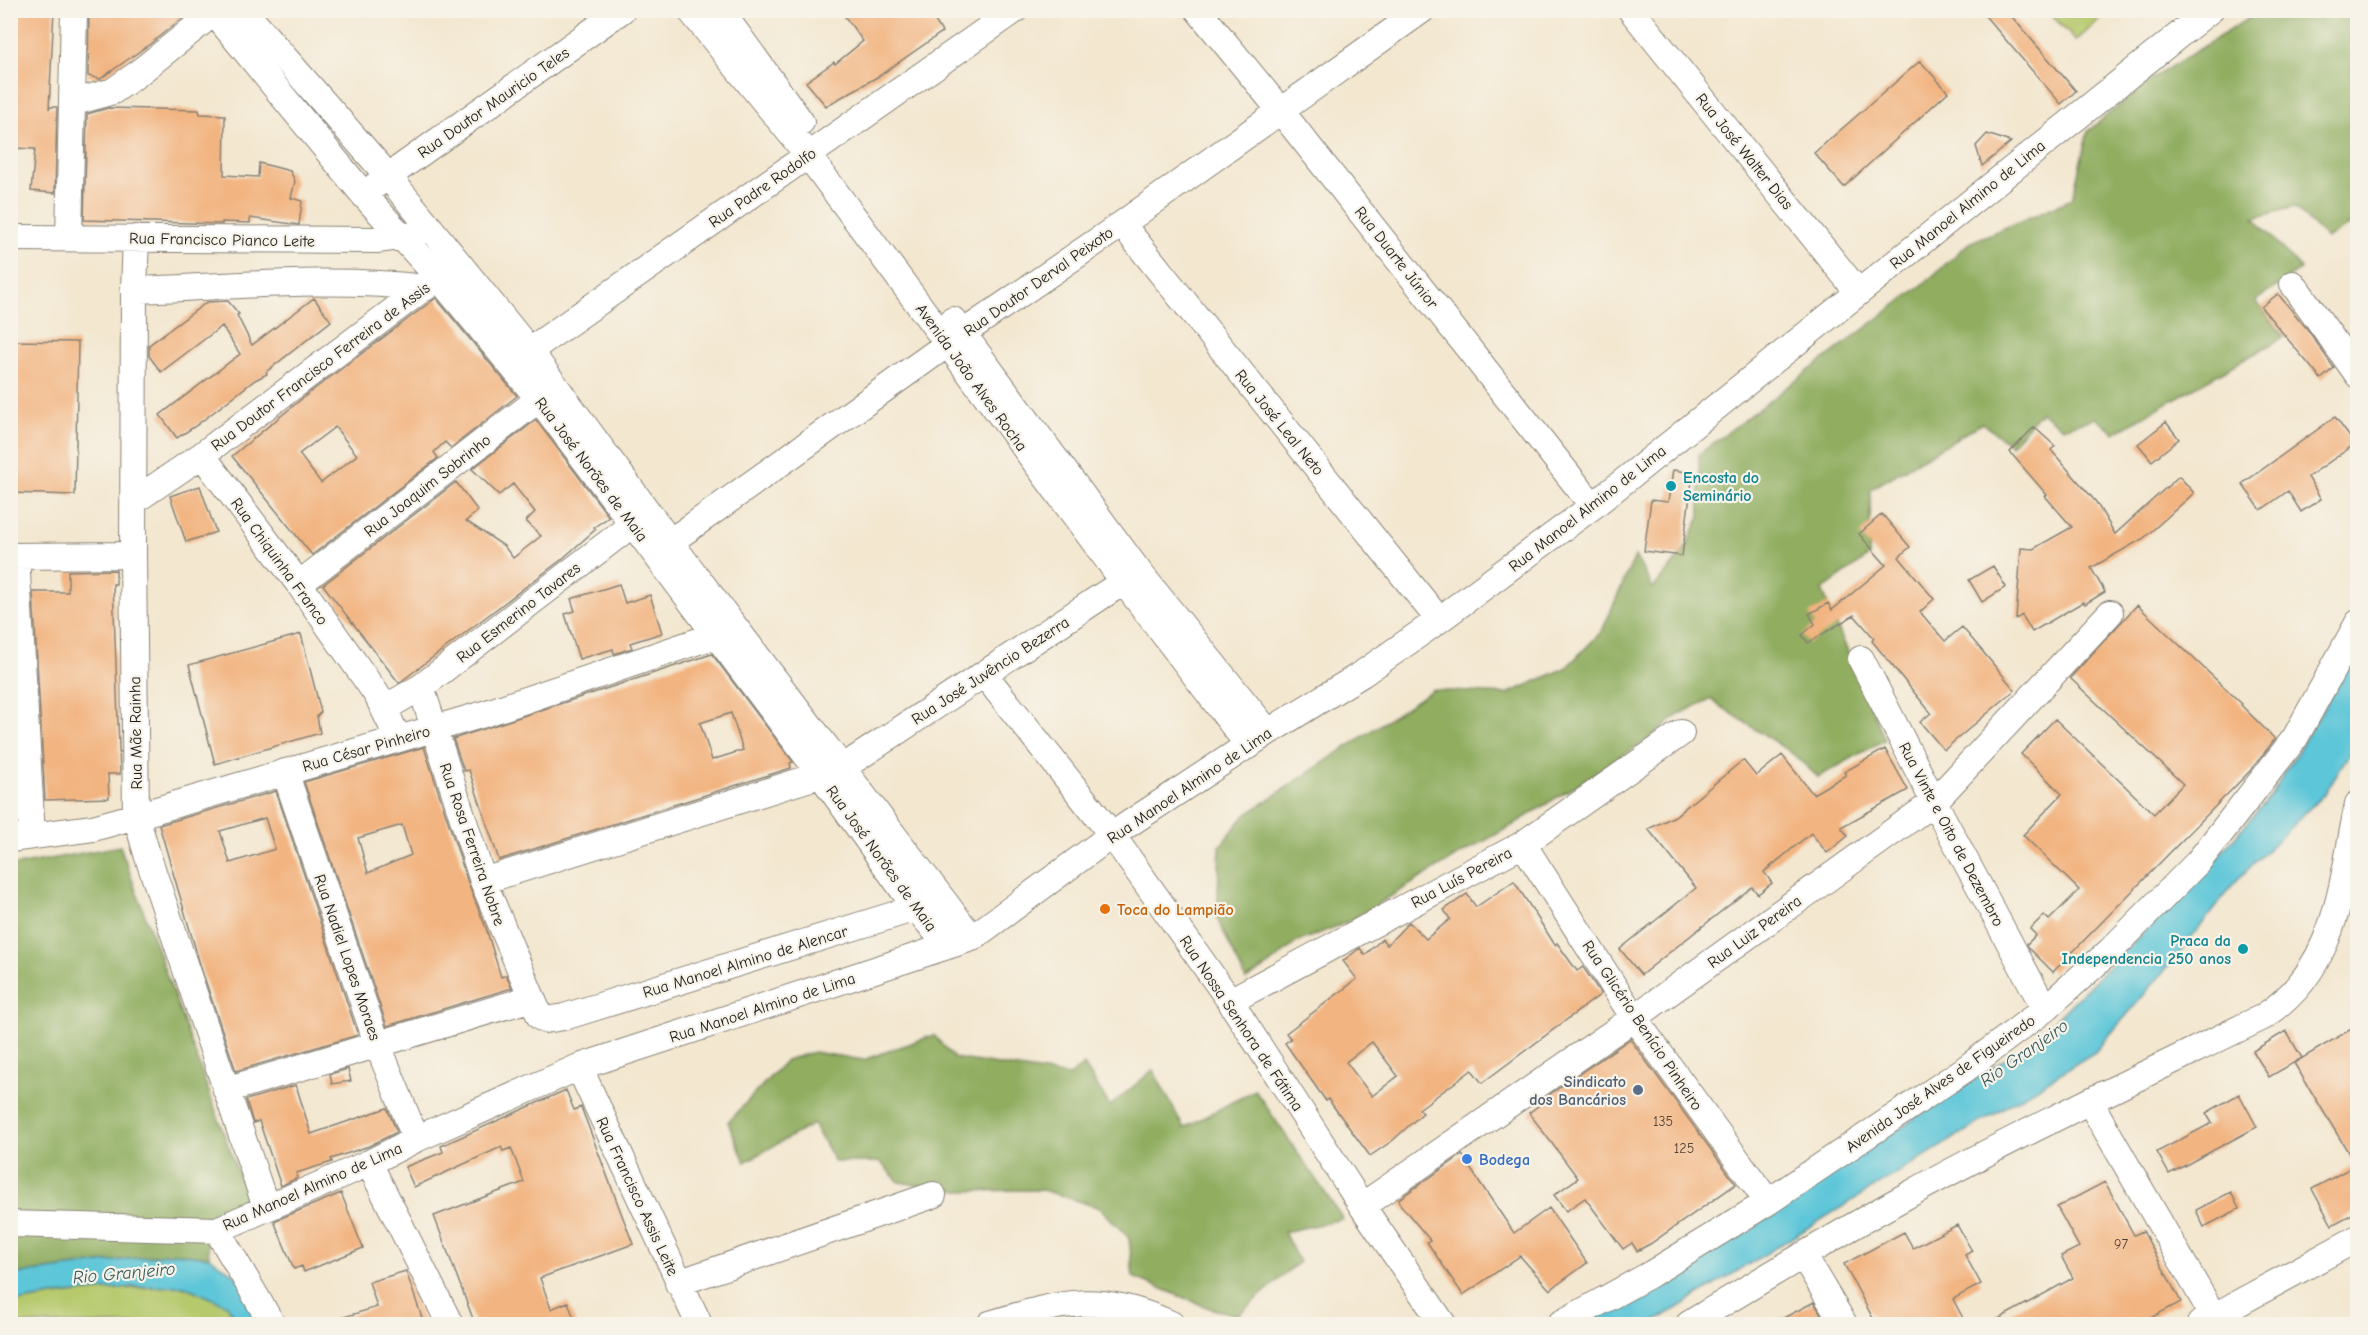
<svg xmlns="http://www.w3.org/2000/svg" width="2368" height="1335" font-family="'Comic Neue',sans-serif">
  <rect width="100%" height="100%" fill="#f7f3e8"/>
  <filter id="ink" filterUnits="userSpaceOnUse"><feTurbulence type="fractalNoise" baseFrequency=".0167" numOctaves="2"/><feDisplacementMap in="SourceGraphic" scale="12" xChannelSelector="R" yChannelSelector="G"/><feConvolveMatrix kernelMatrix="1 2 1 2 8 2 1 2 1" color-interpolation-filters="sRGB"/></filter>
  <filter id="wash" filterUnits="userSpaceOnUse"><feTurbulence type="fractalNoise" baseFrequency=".008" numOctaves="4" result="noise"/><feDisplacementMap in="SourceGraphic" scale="24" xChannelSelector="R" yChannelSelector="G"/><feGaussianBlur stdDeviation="1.35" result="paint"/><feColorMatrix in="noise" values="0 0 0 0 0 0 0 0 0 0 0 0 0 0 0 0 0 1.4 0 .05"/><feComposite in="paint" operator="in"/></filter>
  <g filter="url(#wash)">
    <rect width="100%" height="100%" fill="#f3e7d0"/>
    <path fill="#b6c96d" stroke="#697244" stroke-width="1.5" d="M2048,11H2109L2076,41Z
      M184,1286L228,1305L239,1324H11V1303C68,1292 125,1287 184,1286Z"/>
    <path fill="#90ad60" stroke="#56643e" stroke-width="1.5" d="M2260,11H2357V220L2327,239L2294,207L2254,218L2301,269L2256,301L2284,337L2114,433L2096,418L2063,428L2041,412L2011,445L1982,423L1871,489L1869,556L1822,590L1885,740L1818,777L1793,754L1710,699L1680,714L1643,743L1513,825L1452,859L1350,921L1297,942L1265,968L1246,980L1217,918L1220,846L1244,816L1432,690L1507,694L1566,668L1602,631L1635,556L1653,588L1683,553L1700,517L1699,454L1926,282L1969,243L2072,199L2088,131L2153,78Z
      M120,846L249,1203L206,1216L209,1257L175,1253L11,1275V866Z
      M934,1035L954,1058L1069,1076L1084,1065L1110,1106L1153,1070L1184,1128L1255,1090L1343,1219L1284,1232L1299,1262L1238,1315L1209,1308L1133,1277L1129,1238L1100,1208L1043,1190L959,1191L899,1182L880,1162H835L813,1124L745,1162L728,1122L786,1060L814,1052L863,1060Z"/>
    <path fill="#5dc6d8" stroke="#3c717a" stroke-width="1.5" d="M2357,652V741L2325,793L2234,883L2178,955L2095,1052L1651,1324H1585L1799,1193L2035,1040L2208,868L2272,794Z
      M175,1253L209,1257L237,1276L265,1324H239L227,1305L184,1286L134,1287L57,1295L11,1303L10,1275Z
      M1099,1310L1155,1324H1017Z"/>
    <g id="blocks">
      <path fill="#f2b480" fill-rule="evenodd" d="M10,10H54L49,109L50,107H57L55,193L31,191L35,149L10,148Z
        M89,10H192L150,44L100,79L88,76Z
        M840,10H951L935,21L942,32L879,76L826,106L806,82L834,62L835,64L863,41Z
        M1980,10H2006L2076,91L2061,104Z
        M1920,61L1948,92L1844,187L1814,153Z
        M108,108L199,110L200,114L225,115L224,175L258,177L259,163L290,171L295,181L291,198L302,201L299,225L250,218V223L222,222V224L84,220L87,114Z
        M1987,134L2011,142L1982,166L1976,146Z
        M2278,294L2308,330L2334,368L2321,379L2261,307Z
        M314,298L331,321L266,372L267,374L255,380L197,425L177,438L160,415L240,354L222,326L161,372L149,356V345L207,302L228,301L239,314L237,315L252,345Z
        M436,298L517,396L451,448L445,442L434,452L438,458L312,555L232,456L309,393ZM335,427L357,455L321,483L299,454Z
        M10,341L78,342L75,495L10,493Z
        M2335,417L2355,444L2308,477L2321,499L2301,512L2288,491L2261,510L2242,484Z
        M536,420L609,517L594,527L596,529L561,560L399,683L323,585L456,482L478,511L466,521L504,546L513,558L541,536L526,521L535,512L513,484L499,495L472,469Z
        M2166,422L2179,439L2152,461L2138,444Z
        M2034,427L2055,446L2051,450L2096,502L2115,534L2179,476L2194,493L2144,538L2091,568L2105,592L2085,604L2083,602L2032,632L2022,615L2016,619L2021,548L2033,549L2072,527L2045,496L2047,495L2010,452Z
        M1673,470L1693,473L1682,556L1644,551L1651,500L1668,502Z
        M200,486L216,532L186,542L170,496Z
        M1882,514L1910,547L1899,557L1934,599L1920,612L1945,641L1962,627L2015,690L1944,750L1920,722L1931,713L1872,641L1874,638L1854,615L1808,643L1802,635L1815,624L1809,614L1828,603L1832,610L1886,565L1859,534Z
        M1993,566L2006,587L1982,602L1969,580Z
        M116,570V584H113L120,774H108L109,798L45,800L33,592H68V571Z
        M619,584L625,603L650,595L662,633L630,643L632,648L614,654L613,649L579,659L565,614L575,611L571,599Z
        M2137,605L2242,704L2241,705L2275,739L2250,771L2053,972L2029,948L2027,944L2036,935L2030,929L2044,915L2049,920L2079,890L2023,835L2062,794L2021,754L2055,719L2154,814L2183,784L2070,678Z
        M301,634L321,712L317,716L320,733L215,764L189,665Z
        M712,654L793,762L790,763L791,768L499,860L469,770L464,771L453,739ZM731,713L743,750L712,760L700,723Z
        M424,747L469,886L486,928L501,977L506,975L512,988L387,1026L304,782ZM402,825L411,855L368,873L358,838Z
        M1885,749L1908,790L1841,827L1848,836L1827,853L1811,833L1764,872L1772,883L1758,894L1752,887L1641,975L1620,949L1696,888L1648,829L1675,816L1743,760L1756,776L1782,755L1813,794L1846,775L1844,772Z
        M276,791L358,1035L236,1071L202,971L159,825ZM265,818L275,849L230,863L220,831Z
        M1514,881L1555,945L1557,943L1577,971L1583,967L1601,994L1482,1083L1472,1070L1419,1109L1423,1113L1392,1141L1370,1156L1328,1099L1326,1101L1285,1043L1291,1039L1286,1033L1357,979L1343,961L1360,948L1365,955L1382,939L1387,945L1409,922L1426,939L1450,919L1444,910L1467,894L1476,907ZM1372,1042L1398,1076L1372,1096L1346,1062Z
        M2358,1025V1211L2332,1225L2312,1189L2356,1165L2294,1063Z
        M2286,1031L2302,1058L2269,1077L2253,1051Z
        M1630,1039L1736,1184L1650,1244L1637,1251L1632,1243L1623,1249L1585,1198L1566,1211L1554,1195L1578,1178L1529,1113L1547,1099L1546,1097Z
        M348,1069L351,1081L332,1084L330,1074Z
        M296,1085L311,1134L387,1108L397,1132L369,1146L331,1159L332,1162L296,1173L297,1178L281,1186L259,1121L253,1123L246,1100Z
        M566,1090L574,1110L581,1107L633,1244L540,1278L551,1309L568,1302L576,1324H475L434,1216L524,1182L511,1148L503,1151L501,1147L414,1187L405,1167L443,1152L441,1146Z
        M2239,1094L2257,1127L2169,1174L2157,1152L2212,1123L2206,1113Z
        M1462,1155L1472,1166L1470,1168L1514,1233L1549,1208L1587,1263L1550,1290L1520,1256L1463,1295L1427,1242L1430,1240L1399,1203V1199Z
        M2105,1182L2134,1235L2143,1231L2181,1302L2139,1324H1989L2073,1278L2061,1256L2079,1247L2057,1207Z
        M2231,1192L2239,1209L2204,1227L2196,1210Z
        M341,1193L363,1248L304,1272L302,1266L294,1269L274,1221Z
        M1957,1225L1972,1251L1965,1255L1981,1284L1953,1299L1966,1324H1876L1844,1264L1904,1232L1913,1248Z
        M406,1271L424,1324H334V1320L377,1307L369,1282Z
        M1814,1302L1827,1324H1772Z"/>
    </g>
  </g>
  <g filter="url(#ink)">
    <use href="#blocks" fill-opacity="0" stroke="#888276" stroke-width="1.5"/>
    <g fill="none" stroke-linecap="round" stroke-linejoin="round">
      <g stroke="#888276" stroke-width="28">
        <path id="minor" d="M212,10L363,194L438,277L539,399L821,775L916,908L948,946
          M243,10L388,176L529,350L670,542L972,938
          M690,10L808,155L1124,582L1249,746
          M720,10L801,122
          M1198,10L1280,110L1593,506
          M1631,10L1858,292
          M72,103L113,91L136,75L217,10
          M376,185L622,10
          M1122,224L1439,620
          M10,238L377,240L415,235
          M69,238L74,10
          M136,238L134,290L133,555L136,816L147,854L266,1207
          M2293,284L2358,375
          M134,290C228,287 332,276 425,288
          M953,320L1139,572L1268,732
          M516,360L1015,10
          M202,455L299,584L377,695L398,738
          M134,501L202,455L438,277
          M659,552L670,542L963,333L1122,224L1422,10
          M10,556L133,555
          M16,556L32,836
          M299,584L553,388
          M1861,659L1934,802L2045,1009
          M984,674L1112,835L1230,1001L1362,1206L1443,1324
          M421,687L483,881L540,1017L545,1020L564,1017L916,908L930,906
          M385,708L421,687L647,513
          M285,772L377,1043L416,1139
          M10,839L93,828L136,816L484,714L716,635
          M1523,844L1634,1018L1768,1202
          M483,881L842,768L1138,572
          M1230,1001L1523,844L1681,733
          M579,1067L699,1324
          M226,1090L532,998
          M2090,1102L2218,1324
          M369,1163L450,1324
          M1362,1206L1634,1018L1934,802L2110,613
          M10,1224L217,1230L369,1163L416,1139L579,1067L972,938L1112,835L1268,732L1362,674L1439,620L1593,506L2210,10
          M217,1230L272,1324
          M1803,1255L1844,1324
          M678,1283L933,1195
          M990,1324C1065,1301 1097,1292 1171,1324
          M1560,1324L1651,1274L1768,1202L1964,1070L2045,1009L2110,951L2198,862L2295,738L2358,623
          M1689,1324C1761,1280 1834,1236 1908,1195C2024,1131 2144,1075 2263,1017C2338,969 2341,885 2358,804
          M2200,1324L2358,1238"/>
      </g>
      <use href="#minor" stroke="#fff" stroke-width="26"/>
    </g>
  </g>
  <g fill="#0f9aa8" stroke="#f7f3e8" stroke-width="2">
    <circle cx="1671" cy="486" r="6"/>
    <circle cx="2243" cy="949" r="6"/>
  </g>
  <circle fill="#e8710a" stroke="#f7f3e8" stroke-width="2" cx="1105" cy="909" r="6"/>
  <circle fill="#5c6f8a" stroke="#f7f3e8" stroke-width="2" cx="1638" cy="1090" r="6"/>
  <circle fill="#3f7fe0" stroke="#f7f3e8" stroke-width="2" cx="1467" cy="1159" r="6"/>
  <g text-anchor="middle" stroke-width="4.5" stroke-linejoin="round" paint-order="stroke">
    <g font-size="14" fill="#524235">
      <text x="1663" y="1126">135</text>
      <text x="1684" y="1153">125</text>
      <text x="2121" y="1249">97</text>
    </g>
    <g font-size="16" fill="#1c1c1c" stroke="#f7f3e8">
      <text transform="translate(493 102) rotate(-35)" y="6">Rua Doutor Mauricio Teles</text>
      <text transform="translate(1745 151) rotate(51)" y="6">Rua José Walter Dias</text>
      <text transform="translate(762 187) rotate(-35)" y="6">Rua Padre Rodolfo</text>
      <text transform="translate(1967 204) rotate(-39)" y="6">Rua Manoel Almino de Lima</text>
      <text transform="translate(222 239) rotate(1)" y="6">Rua Francisco Pianco Leite</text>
      <text transform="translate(1397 257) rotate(52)" y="6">Rua Duarte Júnior</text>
      <text transform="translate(1038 281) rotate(-35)" y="6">Rua Doutor Derval Peixoto</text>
      <text transform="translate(320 366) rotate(-37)" y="6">Rua Doutor Francisco Ferreira de Assis</text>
      <text transform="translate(972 377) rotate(54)" y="6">Avenida João Alves Rocha</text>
      <text transform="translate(1280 422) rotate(51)" y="6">Rua José Leal Neto</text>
      <text transform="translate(592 469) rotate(53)" y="6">Rua José Norões de Maia</text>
      <text transform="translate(427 485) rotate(-38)" y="6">Rua Joaquim Sobrinho</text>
      <text transform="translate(1587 508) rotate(-38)" y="6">Rua Manoel Almino de Lima</text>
      <text transform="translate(280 561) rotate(54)" y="6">Rua Chiquinha Franco</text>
      <text transform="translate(518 612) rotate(-38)" y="6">Rua Esmerino Tavares</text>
      <text transform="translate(990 670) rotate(-33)" y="6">Rua José Juvêncio Bezerra</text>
      <text transform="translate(135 733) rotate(-91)" y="6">Rua Mãe Rainha</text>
      <text transform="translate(366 748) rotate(-16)" y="6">Rua César Pinheiro</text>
      <text transform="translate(1189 785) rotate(-34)" y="6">Rua Manoel Almino de Lima</text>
      <text transform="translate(1952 834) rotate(62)" y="6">Rua Vinte e Oito de Dezembro</text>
      <text transform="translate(473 844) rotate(71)" y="6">Rua Rosa Ferreira Nobre</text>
      <text transform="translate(882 858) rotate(54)" y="6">Rua José Norões de Maia</text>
      <text transform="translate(1461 877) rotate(-28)" y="6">Rua Luís Pereira</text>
      <text transform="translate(1754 931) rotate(-36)" y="6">Rua Luiz Pereira</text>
      <text transform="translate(348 957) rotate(71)" y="6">Rua Nadiel Lopes Moraes</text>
      <text transform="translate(745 961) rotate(-17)" y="6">Rua Manoel Almino de Alencar</text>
      <text transform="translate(762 1007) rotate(-18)" y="6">Rua Manoel Almino de Lima</text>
      <text transform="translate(1242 1023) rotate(56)" y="6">Rua Nossa Senhora de Fátima</text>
      <text transform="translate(1643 1025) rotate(56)" y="6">Rua Glicério Benício Pinheiro</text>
      <text transform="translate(1940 1083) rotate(-35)" y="6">Avenida José Alves de Figueiredo</text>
      <text transform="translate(312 1186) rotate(-24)" y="6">Rua Manoel Almino de Lima</text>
      <text transform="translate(638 1196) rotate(65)" y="6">Rua Francisco Assis Leite</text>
    </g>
    <g font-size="16" font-weight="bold" fill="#0d838f" stroke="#f7f3e8" text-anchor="start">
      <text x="1683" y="483">Encosta do<tspan x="1683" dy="18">Seminário</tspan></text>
      <text x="2231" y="946" text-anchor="end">Praca da<tspan x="2231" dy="18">Independencia 250 anos</tspan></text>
    </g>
    <g font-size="16" font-weight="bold" fill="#c56008" stroke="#f7f3e8" text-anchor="start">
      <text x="1117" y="915">Toca do Lampião</text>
    </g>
    <g font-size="16" font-weight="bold" fill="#4e5e75" stroke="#f7f3e8" text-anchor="end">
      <text x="1626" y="1087">Sindicato<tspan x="1626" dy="18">dos Bancários</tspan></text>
    </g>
    <g font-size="16" font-weight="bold" fill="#366cbe" stroke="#f7f3e8" text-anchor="start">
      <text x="1479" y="1165">Bodega</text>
    </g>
    <g font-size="18" font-style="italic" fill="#33585e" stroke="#f7f3e8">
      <text transform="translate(2024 1053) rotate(-35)" y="6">Rio Granjeiro</text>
      <text transform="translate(124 1273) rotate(-5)" y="6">Rio Granjeiro</text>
    </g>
  </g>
  <rect width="2368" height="1335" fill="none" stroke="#f7f3e8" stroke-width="36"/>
</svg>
